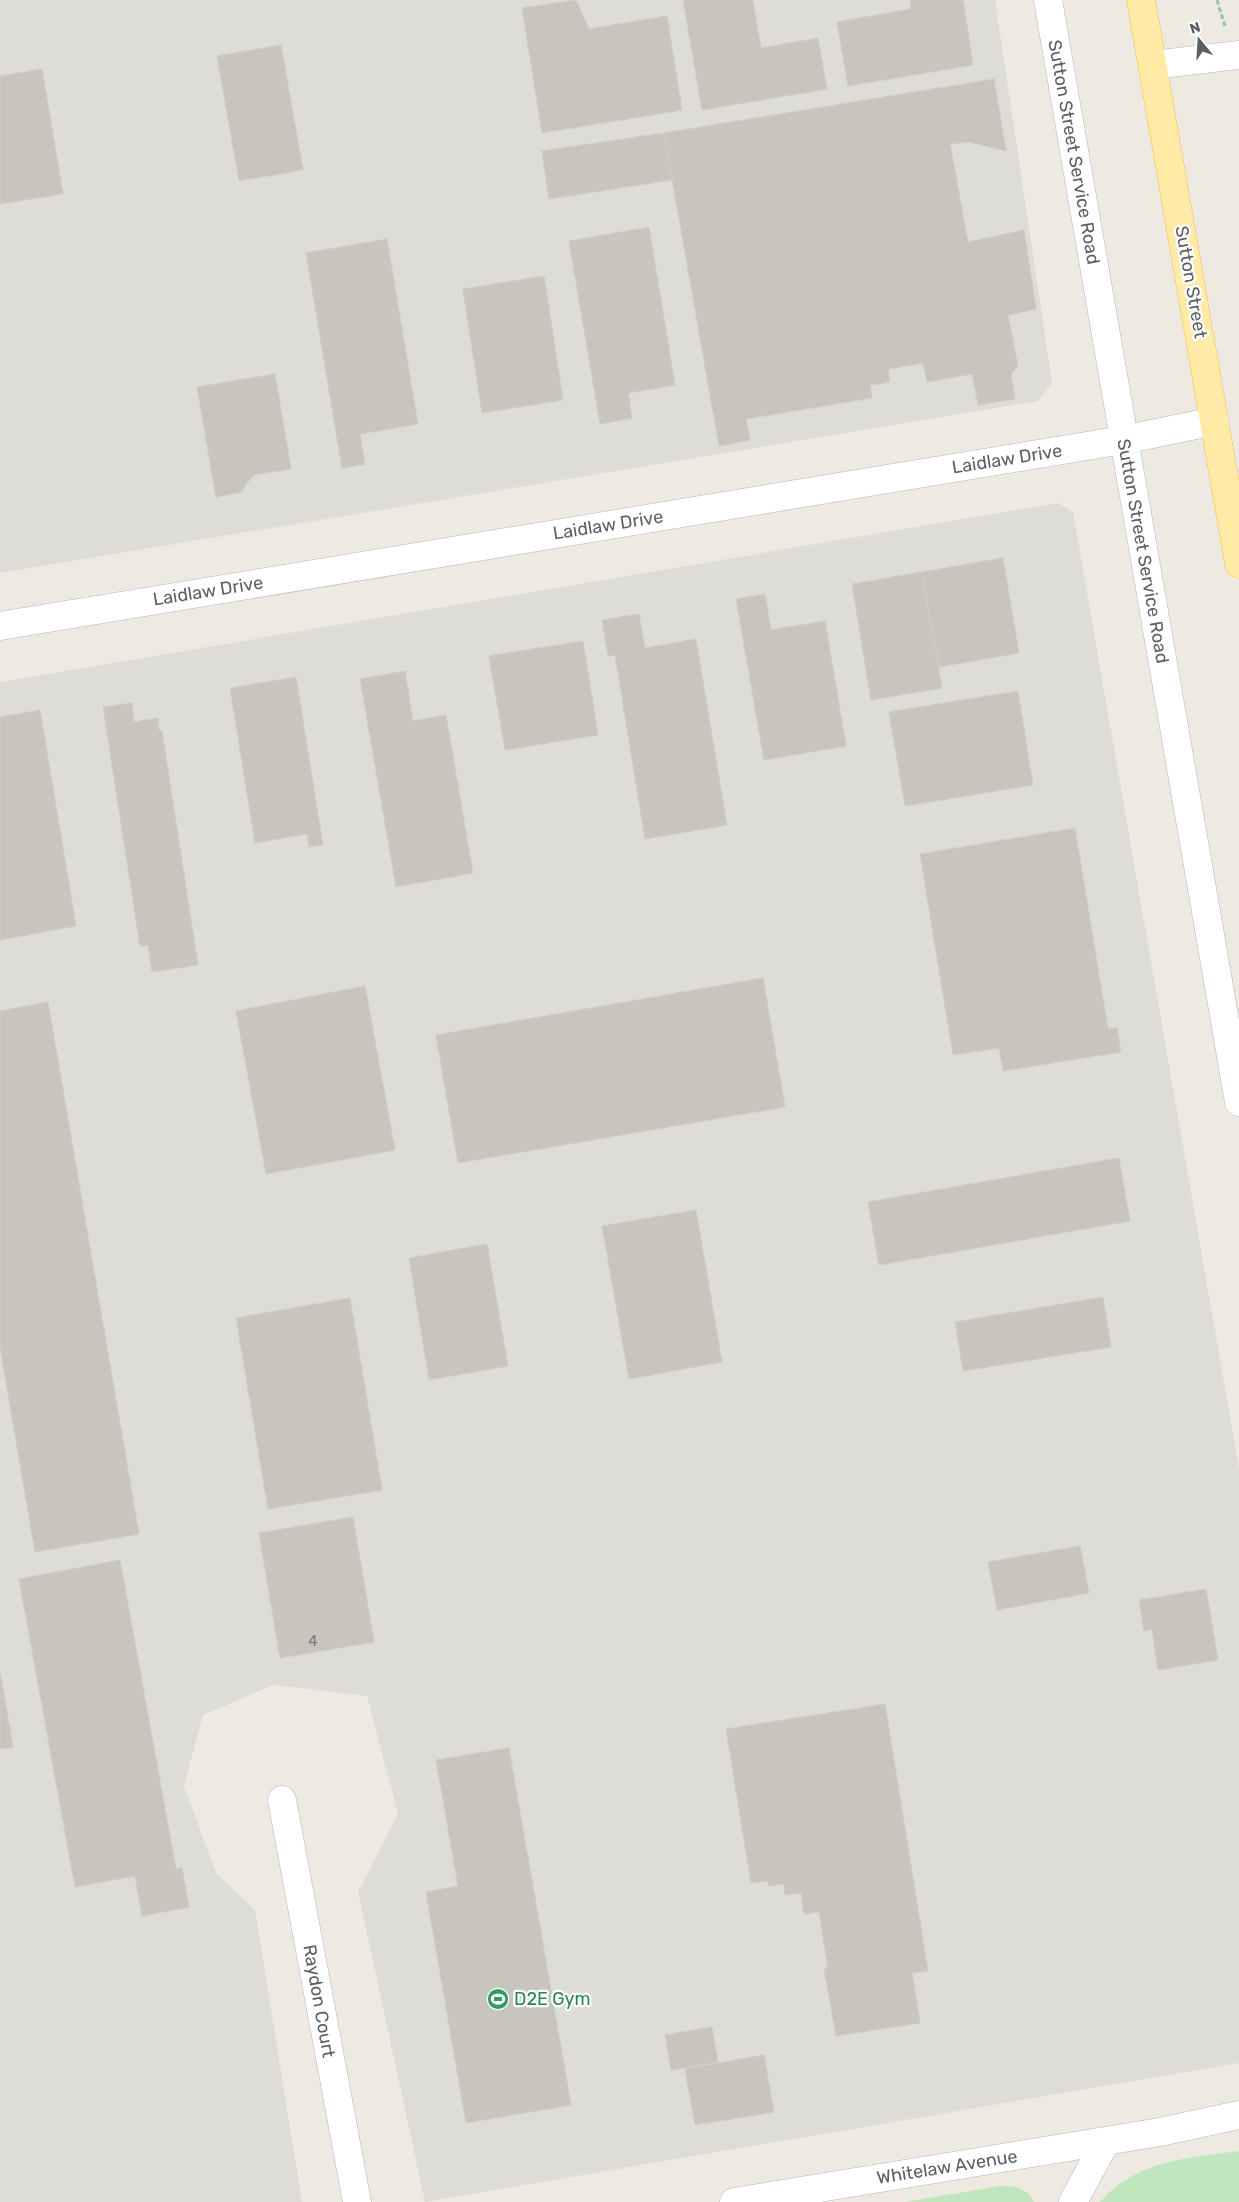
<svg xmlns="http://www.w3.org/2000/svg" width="1239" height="2202" font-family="Rubik,sans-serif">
  <rect width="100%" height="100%" fill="#eeeae2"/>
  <path fill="#dedcd7" d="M0,0H995L1052,382L1038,401L0,573Z
    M1058,503L1073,512L1239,1469V2063L425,2202L358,1892L398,1814L367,1696L273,1685L203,1715L184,1786L216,1873L255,1910L302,2202H0V682Z"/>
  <path fill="#c0e6be" d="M1239,2151V2202H1100C1137,2160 1187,2158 1239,2151Z
    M1001,2186C1013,2186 1028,2188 1034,2202H905Z"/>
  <path fill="#c8c5bf" stroke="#d2ccc0" d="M576,0L589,29L667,16L682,110L542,133L522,8Z
    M683,0H753L761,48L818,38L827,89L702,110Z
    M910,0H963L973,65L848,86L837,22L911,9Z
    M281,45L303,170L239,181L217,56Z
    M42,69L63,194L0,204V76Z
    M994,79L1006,151L969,142L950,144L968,242L1024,230L1036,309L1008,315L1018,366L1011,374L1015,399L978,405L972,374L927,382L923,363L888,369L890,382L870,385L872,398L746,419L750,440L719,446L664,133Z
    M664,133L672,180L549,199L542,151Z
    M649,227L675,385L628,393L632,418L600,424L569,241Z
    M387,239L418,424L360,434L365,464L342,468L306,253Z
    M544,276L563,400L482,413L463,289Z
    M275,374L291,469L253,475L241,492L216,497L197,387Z
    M1003,558L1019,653L939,667L922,572Z
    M922,572L942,688L871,700L852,584Z
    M765,594L771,630L825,621L846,746L764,760L736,599Z
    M639,614L645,648L696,639L727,825L645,839L615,655L608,656L602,620Z
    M583,641L598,735L505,750L489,656Z
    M405,671L413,721L446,715L473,873L396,887L360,679Z
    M296,677L323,845L309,847L307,834L255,843L230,688Z
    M1018,691L1033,785L905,806L889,712Z
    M132,703L134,722L158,718L159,730L162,731L198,965L152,972L148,945L140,946L103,707Z
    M40,710L76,926L0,940V717Z
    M1075,828L1108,1029L1117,1028L1121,1052L1003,1071L999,1048L953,1055L920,854Z
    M763,978L785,1107L458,1163L436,1035Z
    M365,986L395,1150L266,1174L236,1011Z
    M48,1002L139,1534L35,1552L0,1347V1011Z
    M1119,1158L1130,1221L879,1265L868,1202Z
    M696,1210L722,1362L629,1379L602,1226Z
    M487,1244L508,1366L429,1380L409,1258Z
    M1103,1297L1111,1347L963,1371L955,1322Z
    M350,1298L382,1490L268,1509L236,1318Z
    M353,1517L374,1642L280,1658L259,1533Z
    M1080,1546L1089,1593L997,1610L988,1562Z
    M120,1560L176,1869L182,1868L189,1907L142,1916L135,1876L75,1887L19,1579Z
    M1206,1589L1218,1660L1158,1670L1152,1629L1144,1631L1139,1600Z
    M0,1671L13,1747L0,1749Z
    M885,1704L928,1971L912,1973L920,2023L836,2036L824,1968H828L819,1912L804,1914L801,1893L785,1895L784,1884L769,1886L768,1881L751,1883L726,1729Z
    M509,1748L571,2105L466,2123L426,1892L458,1886L436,1760Z
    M712,2027L718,2062L671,2070L665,2035Z
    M764,2055L774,2112L695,2125L685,2069Z"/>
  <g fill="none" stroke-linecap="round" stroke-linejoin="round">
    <g stroke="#b3b6ba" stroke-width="29">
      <path id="minor" d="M1048,0L1239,1102
        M1153,65L1239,55
        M0,626L1123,440L1215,421
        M282,1800L357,2202
        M734,2202L1160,2132L1239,2115
        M1073,2202L1106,2141"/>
    </g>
    <g stroke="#f3bd56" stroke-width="29">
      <path id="major" d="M1141,0L1239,564"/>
    </g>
    <path stroke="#97c7a2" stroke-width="3" stroke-dasharray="5 2.5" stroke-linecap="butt" d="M1217,0L1225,26"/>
    <use href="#minor" stroke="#fff" stroke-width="28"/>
    <use href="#major" stroke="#ffeba6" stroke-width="28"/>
  </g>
  <defs>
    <g id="stadium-disc" transform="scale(1.125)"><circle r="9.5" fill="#2e9e5b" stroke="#fff"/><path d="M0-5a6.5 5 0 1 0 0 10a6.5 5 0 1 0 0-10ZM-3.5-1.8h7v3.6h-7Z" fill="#fff"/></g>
  </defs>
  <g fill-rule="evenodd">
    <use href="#stadium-disc" x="498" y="1999"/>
  </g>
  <g text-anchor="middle" stroke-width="4.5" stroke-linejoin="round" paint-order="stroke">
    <g font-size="15" fill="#76787a">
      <text x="313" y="1646">4</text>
    </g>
    <g font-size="18" fill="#5a5f63" stroke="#fff">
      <text transform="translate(1074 152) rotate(80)" y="6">Sutton Street Service Road</text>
      <text transform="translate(1191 282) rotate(80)" y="6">Sutton Street</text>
      <text transform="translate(1007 459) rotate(-9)" y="6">Laidlaw Drive</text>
      <text transform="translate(608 525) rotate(-9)" y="6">Laidlaw Drive</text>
      <text transform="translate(1143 551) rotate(80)" y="6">Sutton Street Service Road</text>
      <text transform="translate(208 591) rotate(-9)" y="6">Laidlaw Drive</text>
      <text transform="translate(319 2001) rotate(80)" y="6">Raydon Court</text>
      <text transform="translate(947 2167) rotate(-9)" y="6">Whitelaw Avenue</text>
    </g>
    <g font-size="18" fill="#27864d" stroke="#fff" text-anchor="start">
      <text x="514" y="2005">D2E Gym</text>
    </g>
  </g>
  <g transform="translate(1199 40) rotate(342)" stroke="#ffffff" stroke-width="4" paint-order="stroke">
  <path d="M0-4L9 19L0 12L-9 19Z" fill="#5a5f63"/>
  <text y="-8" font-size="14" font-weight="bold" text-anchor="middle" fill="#5a5f63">N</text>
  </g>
</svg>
